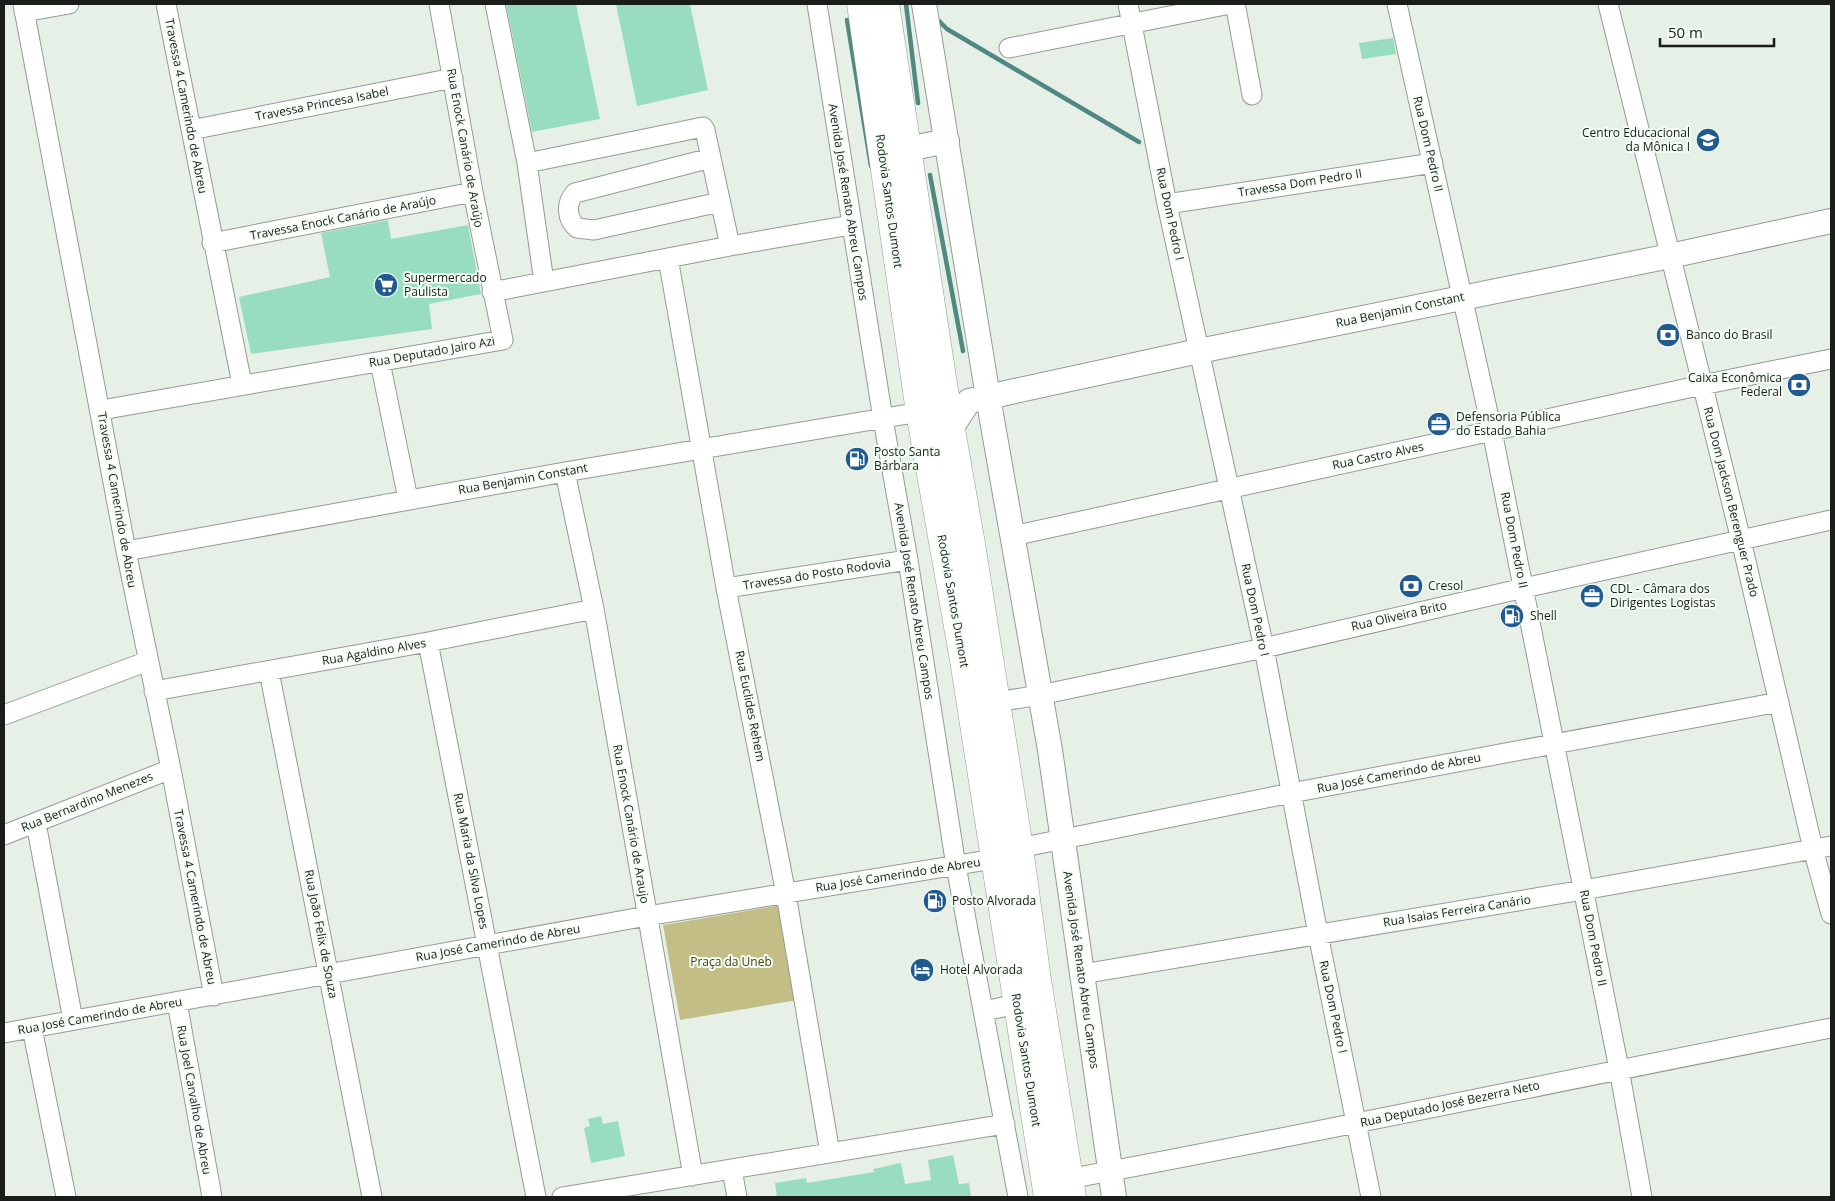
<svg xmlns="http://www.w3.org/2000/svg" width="1835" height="1201" font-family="'Open Sans',sans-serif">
  <rect width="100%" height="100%" fill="#e7f0e7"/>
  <path fill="#c3be86" d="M781,905L798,1000L680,1020L663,925Z"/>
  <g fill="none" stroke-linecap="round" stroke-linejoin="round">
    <path stroke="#508882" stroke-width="4.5" d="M906,4L918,103
      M847,20L871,166
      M939,21L947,29L1139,142
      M930,175L963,351"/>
  </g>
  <path fill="#99ddc0" d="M506,4H576L600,119L532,132Z
    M616,4H690L708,90L637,106Z
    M1393,38L1396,54L1362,59L1359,43Z
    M388,220L391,239L468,225L481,294L429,304L432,329L251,354L239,297L330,277L321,233Z
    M601,1116L603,1124L618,1121L625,1156L591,1163L584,1128L590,1126L588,1119Z
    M953,1155L959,1184L969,1183L971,1197H777L775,1183L806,1178L807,1183L874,1172L873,1169L901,1163L905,1184L931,1180L928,1160Z"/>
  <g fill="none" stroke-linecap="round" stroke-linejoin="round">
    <g stroke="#939b93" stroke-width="21">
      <path id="minor" d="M23,4L126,551L171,769L214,996
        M166,4L242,384
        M495,4L527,163L544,282
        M817,4L883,419L908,560L956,866L1018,1197
        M1128,4L1167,204L1264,648L1318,934L1371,1197
        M1231,4L1235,5L1236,8L1252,95
        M1397,4L1492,431L1619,1069L1642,1197
        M1608,4L1741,540L1813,849L1831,914
        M24,12L69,4
        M1009,48L1230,4
        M191,130L453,78
        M711,158L575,193C565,204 567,219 577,228L594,230L720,202
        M527,163L703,127L705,130L730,246
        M1167,204L1433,163
        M212,243L473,192
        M668,258L726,588L786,894L830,1153
        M492,292L730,246L851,225
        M380,362L408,499
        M101,410L503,340L473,192L439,4
        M565,472L594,609L693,1176
        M1013,536L1702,385L1831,359
        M126,551L565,472L920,412
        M726,588L908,560
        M428,642L536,1197
        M269,671L372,1197
        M154,691L428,642L594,609
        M996,702L1040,695L1264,648L1524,588L1831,520
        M4,715L148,661
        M36,823L73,1020
        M4,835L171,769
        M1019,848L1291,793L1779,702
        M1082,974L1583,890L1831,846
        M177,1002L212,1197
        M984,1011L1017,1004
        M32,1028L66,1197
        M4,1033L647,916L994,859
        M732,1170L737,1197
        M1068,1179C1323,1132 1577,1077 1831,1028
        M562,1197L1005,1124"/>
    </g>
    <g stroke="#939b93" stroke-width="26">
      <path id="major" d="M924,4L988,397L1050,750L1114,1197
        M907,149L947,141
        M939,431L952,427L969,401L1199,351L1670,256L1831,221"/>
    </g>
    <g stroke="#939b93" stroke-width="29">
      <path id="highway" d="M861,4L920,412L964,660L1048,1197
        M885,4L943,384L971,544L1019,848L1037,980L1072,1197"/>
    </g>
    <use href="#minor" stroke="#fff" stroke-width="19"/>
    <use href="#major" stroke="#fff" stroke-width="24"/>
    <use href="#highway" stroke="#fff" stroke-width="28"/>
  </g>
  <defs>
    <g id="school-disc" transform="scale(1.25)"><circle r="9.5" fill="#205a91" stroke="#f4fef4"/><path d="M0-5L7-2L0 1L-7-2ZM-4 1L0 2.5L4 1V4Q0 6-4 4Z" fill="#fff"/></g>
    <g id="supermarket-disc" transform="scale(1.25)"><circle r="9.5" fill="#205a91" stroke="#f4fef4"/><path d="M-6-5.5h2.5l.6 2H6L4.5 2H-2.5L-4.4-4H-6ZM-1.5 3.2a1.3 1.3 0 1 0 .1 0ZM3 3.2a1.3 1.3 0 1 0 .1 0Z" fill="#fff"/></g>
    <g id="bank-disc" transform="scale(1.25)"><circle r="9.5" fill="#205a91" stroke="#f4fef4"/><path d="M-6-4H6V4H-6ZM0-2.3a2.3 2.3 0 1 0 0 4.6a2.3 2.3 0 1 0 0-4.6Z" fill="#fff"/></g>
    <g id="office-disc" transform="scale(1.25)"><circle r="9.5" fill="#205a91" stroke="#f4fef4"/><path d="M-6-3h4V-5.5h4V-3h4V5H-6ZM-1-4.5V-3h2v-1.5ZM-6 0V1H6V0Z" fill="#fff"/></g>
    <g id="fuel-disc" transform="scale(1.25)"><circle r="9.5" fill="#205a91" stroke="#f4fef4"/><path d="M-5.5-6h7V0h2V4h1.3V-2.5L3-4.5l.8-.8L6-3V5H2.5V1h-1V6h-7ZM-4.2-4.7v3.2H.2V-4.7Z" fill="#fff"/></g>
    <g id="hotel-disc" transform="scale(1.25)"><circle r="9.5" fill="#205a91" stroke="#f4fef4"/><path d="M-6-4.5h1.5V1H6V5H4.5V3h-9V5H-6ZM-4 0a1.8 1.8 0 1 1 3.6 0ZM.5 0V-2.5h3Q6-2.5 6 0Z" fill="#fff"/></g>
  </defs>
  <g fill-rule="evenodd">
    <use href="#school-disc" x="1708" y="140"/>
    <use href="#supermarket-disc" x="386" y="285"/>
    <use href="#bank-disc" x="1668" y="335"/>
    <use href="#bank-disc" x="1799" y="385"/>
    <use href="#office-disc" x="1439" y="424"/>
    <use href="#fuel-disc" x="857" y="459"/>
    <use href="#bank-disc" x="1411" y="586"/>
    <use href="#office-disc" x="1592" y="596"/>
    <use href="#fuel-disc" x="1512" y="616"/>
    <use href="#fuel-disc" x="935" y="901"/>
    <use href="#hotel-disc" x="922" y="970"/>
  </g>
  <g text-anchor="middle" stroke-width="4" stroke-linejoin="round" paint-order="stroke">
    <g font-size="12" fill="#1a1d1a" stroke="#f4fef4">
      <text transform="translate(322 104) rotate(-11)" y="4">Travessa Princesa Isabel</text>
      <text transform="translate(186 106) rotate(79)" y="4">Travessa 4 Camerindo de Abreu</text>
      <text transform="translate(1428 144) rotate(77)" y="4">Rua Dom Pedro II</text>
      <text transform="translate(465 148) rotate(80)" y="4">Rua Enock Canário de Araújo</text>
      <text transform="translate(1300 183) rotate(-9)" y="4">Travessa Dom Pedro II</text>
      <text transform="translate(889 201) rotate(82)" y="4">Rodovia Santos Dumont</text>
      <text transform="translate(848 202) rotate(81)" y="4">Avenida José Renato Abreu Campos</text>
      <text transform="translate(1170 214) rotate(78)" y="4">Rua Dom Pedro I</text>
      <text transform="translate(343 218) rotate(-11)" y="4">Travessa Enock Canário de Araújo</text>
      <text transform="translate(1400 310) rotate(-12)" y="4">Rua Benjamin Constant</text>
      <text transform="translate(432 352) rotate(-10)" y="4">Rua Deputado Jairo Azi</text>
      <text transform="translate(1378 456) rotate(-12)" y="4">Rua Castro Alves</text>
      <text transform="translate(523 479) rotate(-10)" y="4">Rua Benjamin Constant</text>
      <text transform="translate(117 500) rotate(80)" y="4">Travessa 4 Camerindo de Abreu</text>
      <text transform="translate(1731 502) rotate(76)" y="4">Rua Dom Jackson Berenguer Prado</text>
      <text transform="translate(1514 540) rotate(79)" y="4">Rua Dom Pedro II</text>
      <text transform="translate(817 574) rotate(-9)" y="4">Travessa do Posto Rodovia</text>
      <text transform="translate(914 601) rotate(81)" y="4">Avenida José Renato Abreu Campos</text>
      <text transform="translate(953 601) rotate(80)" y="4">Rodovia Santos Dumont</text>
      <text transform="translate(1255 610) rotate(78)" y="4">Rua Dom Pedro I</text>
      <text transform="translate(1399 616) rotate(-13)" y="4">Rua Oliveira Brito</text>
      <text transform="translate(374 652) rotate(-10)" y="4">Rua Agaldino Alves</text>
      <text transform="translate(750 706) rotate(79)" y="4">Rua Euclides Rehem</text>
      <text transform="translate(1399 773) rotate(-11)" y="4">Rua José Camerindo de Abreu</text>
      <text transform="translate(87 802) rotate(-22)" y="4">Rua Bernardino Menezes</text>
      <text transform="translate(631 824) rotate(80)" y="4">Rua Enock Canário de Araujo</text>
      <text transform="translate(471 861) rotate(79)" y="4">Rua Maria da Silva Lopes</text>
      <text transform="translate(898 875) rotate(-9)" y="4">Rua José Camerindo de Abreu</text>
      <text transform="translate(195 897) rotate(79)" y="4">Travessa 4 Camerindo de Abreu</text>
      <text transform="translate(1457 911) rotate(-9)" y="4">Rua Isaias Ferreira Canário</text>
      <text transform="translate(321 934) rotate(79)" y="4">Rua João Felix de Souza</text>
      <text transform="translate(1593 938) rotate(79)" y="4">Rua Dom Pedro II</text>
      <text transform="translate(498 943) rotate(-10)" y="4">Rua José Camerindo de Abreu</text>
      <text transform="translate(1081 970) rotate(82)" y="4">Avenida José Renato Abreu Campos</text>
      <text transform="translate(1333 1007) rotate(78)" y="4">Rua Dom Pedro I</text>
      <text transform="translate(100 1016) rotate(-10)" y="4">Rua José Camerindo de Abreu</text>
      <text transform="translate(1026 1060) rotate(81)" y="4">Rodovia Santos Dumont</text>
      <text transform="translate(194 1100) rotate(80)" y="4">Rua Joel Carvalho de Abreu</text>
      <text transform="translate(1450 1104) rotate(-12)" y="4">Rua Deputado José Bezerra Neto</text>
    </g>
    <g font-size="12" fill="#1a1d1a" stroke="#f4fef4" text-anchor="start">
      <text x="1690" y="137" text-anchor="end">Centro Educacional<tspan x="1690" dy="14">da Mônica I</tspan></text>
      <text x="404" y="282">Supermercado<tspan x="404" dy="14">Paulista</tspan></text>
      <text x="1686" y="339">Banco do Brasil</text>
      <text x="1782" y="382" text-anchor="end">Caixa Econômica<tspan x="1782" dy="14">Federal</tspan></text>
      <text x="1456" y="421">Defensoria Pública<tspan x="1456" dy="14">do Estado Bahia</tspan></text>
      <text x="874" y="456">Posto Santa<tspan x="874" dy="14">Bárbara</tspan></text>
      <text x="1428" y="590">Cresol</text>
      <text x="1610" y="593">CDL - Câmara dos<tspan x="1610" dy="14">Dirigentes Logistas</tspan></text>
      <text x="1530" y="620">Shell</text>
      <text x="952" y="905">Posto Alvorada</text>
      <text x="940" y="974">Hotel Alvorada</text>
    </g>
    <g font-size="12" fill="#474213" stroke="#f4fef4">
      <text x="731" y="966">Praça da Uneb</text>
    </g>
  </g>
  <rect width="1835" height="1201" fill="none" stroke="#1a1d1a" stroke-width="10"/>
  <path d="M1660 38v8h114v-8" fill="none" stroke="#1a1d1a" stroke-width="2.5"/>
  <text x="1668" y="38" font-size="15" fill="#1a1d1a" stroke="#f4fef4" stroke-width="4" paint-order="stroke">50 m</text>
</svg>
